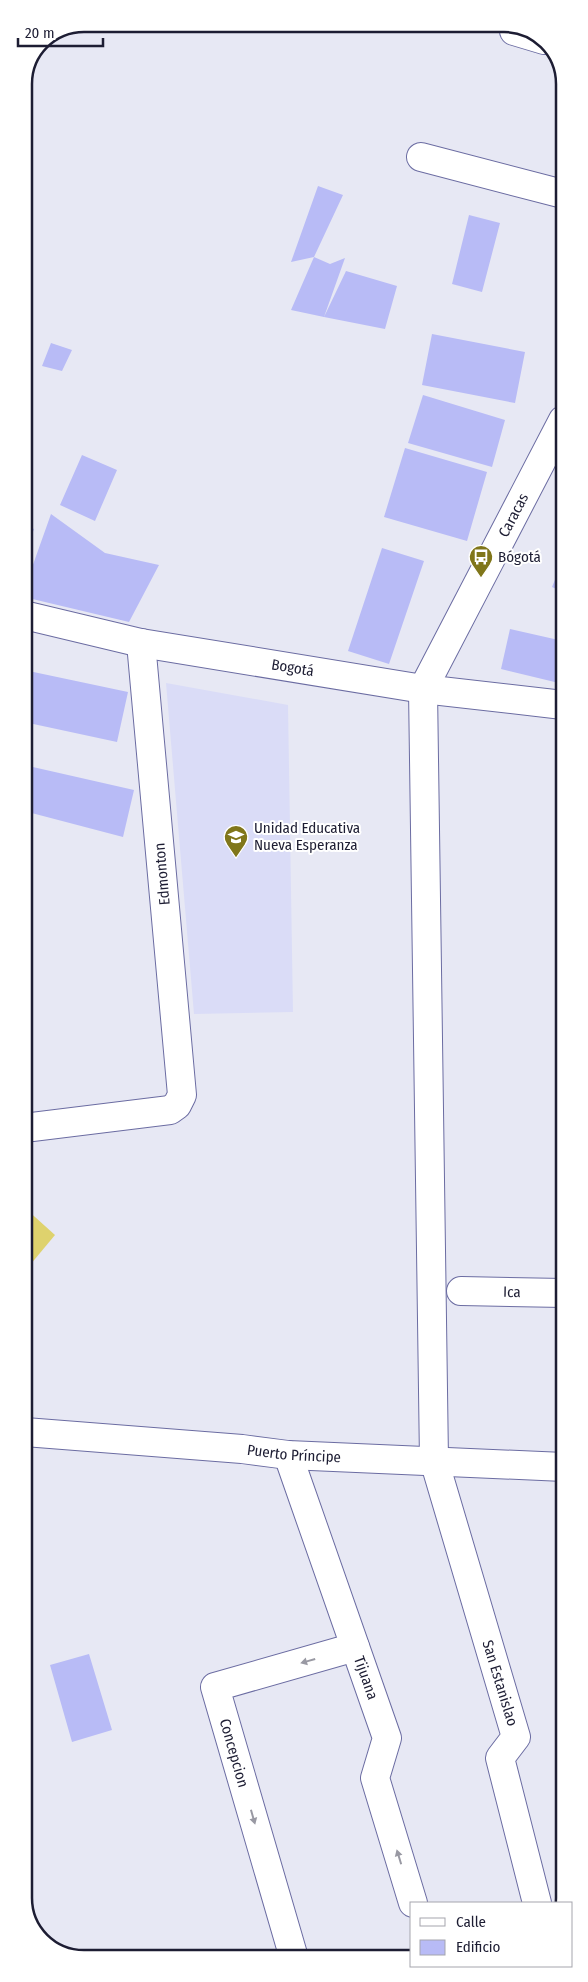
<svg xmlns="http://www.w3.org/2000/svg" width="588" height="1982" font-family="'Fira Sans Condensed',sans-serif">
  <rect width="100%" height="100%" fill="#e7e8f4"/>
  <path fill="#dadcf7" d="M166,683L288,705L293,1012L194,1014Z"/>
  <path fill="#ded26d" d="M25,1208L55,1235L25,1271Z"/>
  <path fill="#b8bbf6" d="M318,186L343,195L314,257L330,264L345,258L324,317L346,271L397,286L385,329L324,317L291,310L314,257L291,262Z
    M469,215L500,223L482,292L452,284Z
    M432,334L525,352L515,403L422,385Z
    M51,343L72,350L62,371L42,366Z
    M423,395L505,420L492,467L408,443Z
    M405,448L487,472L467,541L384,517Z
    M82,455L117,470L95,521L60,505Z
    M51,514L105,553L159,565L129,622L24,597V590Z
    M24,525L34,529L24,555Z
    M382,548L424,561L389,664L348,651Z
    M563,560V592L552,587Z
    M510,629L563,641V684L501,669Z
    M24,670L128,692L117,742L24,722Z
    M24,765L134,790L123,837L24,811Z
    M89,1654L112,1730L72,1742L50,1665Z"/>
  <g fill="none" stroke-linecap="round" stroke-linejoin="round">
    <g stroke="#6b6ca2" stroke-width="30">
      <g id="minor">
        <path d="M514,31L544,40"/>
        <path d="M421,157L563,194"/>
        <path id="s1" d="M24,615L141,643L423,689L563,705"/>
        <path d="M24,1128L170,1110L177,1105L182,1095L141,643"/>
        <path id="s2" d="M461,1291L564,1293"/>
        <path id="s3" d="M25,1432L242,1449L288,1455L564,1467"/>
        <path id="s4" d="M288,1455L387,1738L375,1778L413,1903"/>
        <path id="s5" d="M537,1903L500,1758L516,1737L434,1460L423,689L563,420"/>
        <path d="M294,1958L215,1687L355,1647"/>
      </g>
    </g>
    <use href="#minor" stroke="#fff" stroke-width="28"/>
  </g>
  <defs><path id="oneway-solid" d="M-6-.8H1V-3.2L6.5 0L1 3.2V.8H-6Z" transform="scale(1.25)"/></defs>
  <g fill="#9999a3">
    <use href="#oneway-solid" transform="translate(308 1661) rotate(164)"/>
    <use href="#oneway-solid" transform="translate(253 1817) rotate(74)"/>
    <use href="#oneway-solid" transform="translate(399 1857) rotate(-107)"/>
  </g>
  <defs>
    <g id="bus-pin" transform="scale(1.25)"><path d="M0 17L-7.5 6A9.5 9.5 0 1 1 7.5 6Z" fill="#80761a" stroke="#fff"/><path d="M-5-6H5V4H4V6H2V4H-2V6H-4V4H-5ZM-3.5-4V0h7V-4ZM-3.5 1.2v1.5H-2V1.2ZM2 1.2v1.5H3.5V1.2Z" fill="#fff"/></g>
    <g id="school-pin" transform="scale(1.25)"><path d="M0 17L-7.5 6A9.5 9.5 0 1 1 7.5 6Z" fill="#80761a" stroke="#fff"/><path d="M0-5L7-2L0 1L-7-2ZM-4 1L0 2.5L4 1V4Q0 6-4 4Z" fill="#fff"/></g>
  </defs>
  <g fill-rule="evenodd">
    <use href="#bus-pin" x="481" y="557"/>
    <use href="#school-pin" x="236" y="837"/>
  </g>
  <g text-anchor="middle" stroke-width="4" stroke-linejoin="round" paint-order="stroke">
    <g font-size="15" fill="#1d1d33" stroke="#fff">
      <text dy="5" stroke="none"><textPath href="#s5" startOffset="1432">Caracas</textPath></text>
      <text dy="5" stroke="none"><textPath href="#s1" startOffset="274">Bogotá</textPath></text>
      <text transform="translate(162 874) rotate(-95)" y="5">Edmonton</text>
      <text dy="5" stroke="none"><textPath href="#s2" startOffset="51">Ica</textPath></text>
      <text dy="5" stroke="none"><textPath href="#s3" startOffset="270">Puerto Príncipe</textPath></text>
      <text dy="5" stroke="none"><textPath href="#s4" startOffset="236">Tijuana</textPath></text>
      <text transform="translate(500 1683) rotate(73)" y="5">San Estanislao</text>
      <text transform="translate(234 1753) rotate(74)" y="5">Concepcion</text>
    </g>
    <g font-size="15" fill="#1d1d33" stroke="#fff" text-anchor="start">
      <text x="498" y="562">Bógotá</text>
      <text x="254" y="833">Unidad Educativa<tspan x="254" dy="17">Nueva Esperanza</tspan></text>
    </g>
  </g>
  <path d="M0 0H588V1982H0ZM84 32H504A52 52 0 0 1 556 84V1898A52 52 0 0 1 504 1950H84A52 52 0 0 1 32 1898V84A52 52 0 0 1 84 32Z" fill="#fff" fill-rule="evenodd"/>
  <path fill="none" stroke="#1d1d33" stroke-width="2.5" d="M84 32H504A52 52 0 0 1 556 84V1898A52 52 0 0 1 504 1950H84A52 52 0 0 1 32 1898V84A52 52 0 0 1 84 32Z"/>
  <rect x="410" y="1902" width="162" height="65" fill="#ffffff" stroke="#a5a5ad"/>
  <rect x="420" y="1918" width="25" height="8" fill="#ffffff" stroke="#a5a5ad"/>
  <text x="456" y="1927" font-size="15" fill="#1d1d33">Calle</text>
  <rect x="420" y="1940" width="25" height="15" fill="#b8bbf6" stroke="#a5a5ad"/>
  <text x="456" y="1952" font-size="15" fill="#1d1d33">Edificio</text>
  <path d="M18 38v8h85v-8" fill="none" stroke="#1d1d33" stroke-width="2.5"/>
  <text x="25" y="38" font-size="15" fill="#1d1d33" stroke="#ffffff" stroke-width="4" paint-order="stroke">20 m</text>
</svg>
